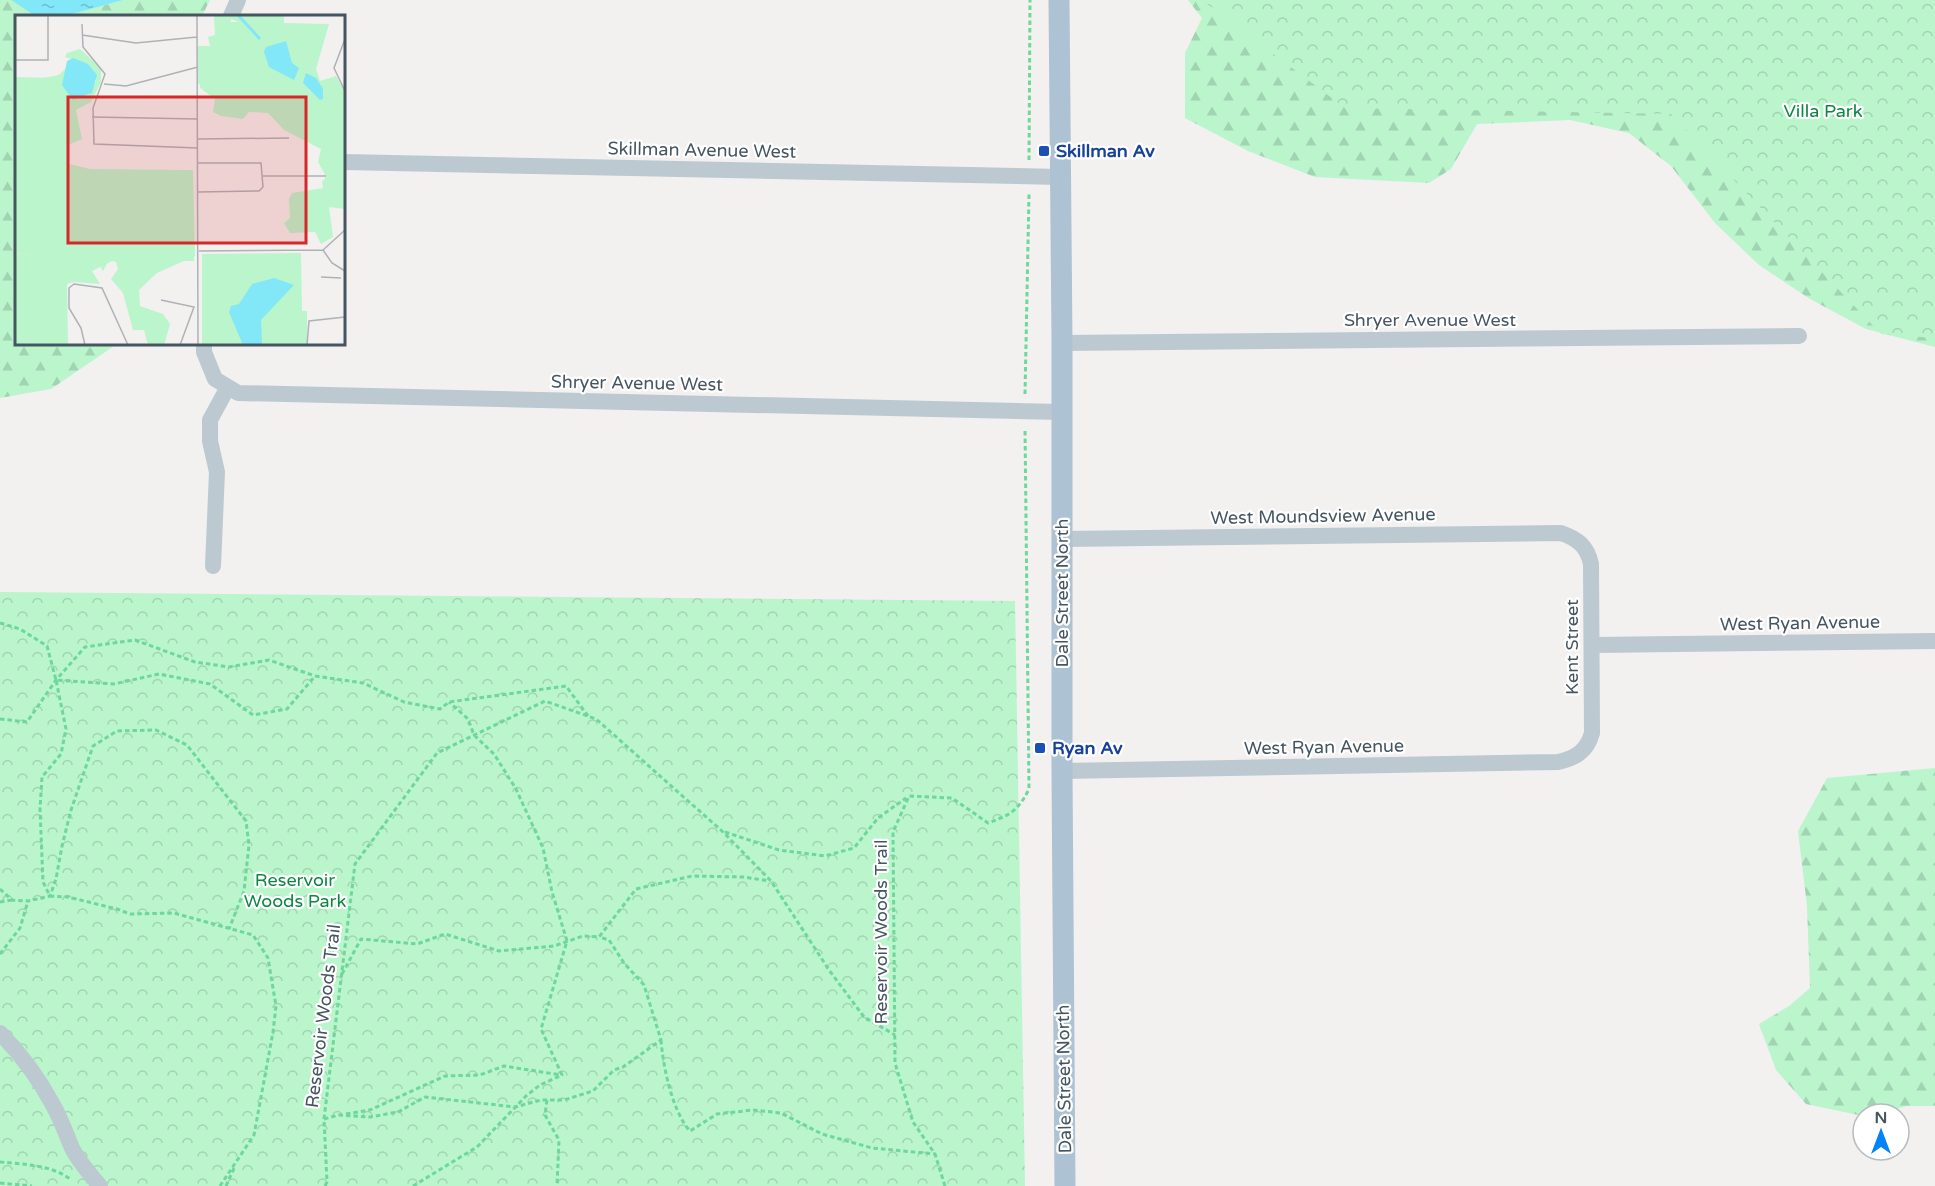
<svg xmlns="http://www.w3.org/2000/svg" width="1935" height="1186" font-family="'Varela Round',sans-serif">
  <defs>
    <pattern id="forest-firs" width="22" height="20" patternUnits="userSpaceOnUse" patternTransform="scale(1.5)"><rect width="22" height="20" fill="#baf5cc"/><path d="M5 1l3.5 6h-7zM16 11l3.5 6h-7z" fill="#a1d4b2"/></pattern>
    <pattern id="park-crowns" width="20" height="18" patternUnits="userSpaceOnUse" patternTransform="scale(1.5)"><rect width="20" height="18" fill="#baf5cc"/><path d="M2 6a3 3 0 1 1 6 0M12 15a3 3 0 1 1 6 0" fill="none" stroke="#a1d4b2"/></pattern>
    <pattern id="water-ripples" width="26" height="14" patternUnits="userSpaceOnUse" patternTransform="scale(1.5)"><rect width="26" height="14" fill="#82e7f7"/><path d="M2 4q2-2 4 0t4 0M15 11q2-2 4 0t4 0" fill="none" stroke="#6cbecb"/></pattern>
  </defs>
  <rect width="100%" height="100%" fill="#f3f0f0"/>
  <path fill="url(#forest-firs)" d="M0,0H11L35,16H16V344H117L51,389L0,398Z
    M123,0H210L202,16H65Z
    M1188,0H1935V347L1866,329L1810,299L1759,265L1715,223L1671,166L1629,133L1570,120L1477,124L1451,169L1429,183L1315,177L1248,151L1185,118V53L1202,18Z
    M1935,768V1106H1906L1881,1114H1863V1116L1806,1104L1776,1070L1759,1024L1789,1006L1810,988L1807,906L1798,831L1827,778Z"/>
  <path fill="url(#park-crowns)" d="M1202,0H1935V338L1881,334L1671,114L1345,108Z
    M0,592L1015,601L1025,1186H0Z"/>
  <path fill="url(#water-ripples)" d="M11,0H123L65,16H35Z"/>
  <g fill="none" stroke-linecap="round" stroke-linejoin="round">
    <path stroke="#6ed79b" stroke-width="3" stroke-dasharray="4.5 3" stroke-linecap="butt" d="M1029,160L1030,0
      M1025,394L1029,194
      M0,623L20,629L47,646L56,680
      M0,719L27,722L56,680L85,647L135,640L195,662L229,667L269,660L315,676
      M725,832L779,850L825,856L854,848L878,818L906,798
      M0,889L12,900L28,901L50,896L56,879L62,846L71,810L93,746L117,731L156,730L187,745L246,821L249,845L244,891L229,929
      M0,902L12,900
      M0,954L20,928L28,901
      M342,974L361,939L417,944L445,934L499,951L554,946L583,936L599,937L636,889L692,876L744,877L769,881
      M661,1040C663,1066 672,1111 690,1131L717,1114L753,1110L781,1113L822,1134L872,1148L935,1154
      M547,1100L545,1115L559,1140L557,1186
      M346,1114L370,1110L445,1076L480,1075L504,1066L561,1075
      M324,1119L339,1115L370,1117L398,1112L425,1097L515,1107L541,1100H564L593,1091L614,1070L623,1067L661,1040L644,985L624,963L609,940L599,937
      M0,1162C22,1164 52,1165 70,1179
      M0,1183L32,1186
      M220,1186L254,1135L273,1032L276,1006L268,958L253,935L174,913L130,914L117,909L68,897L50,896L43,882L40,809L42,777L61,754L66,729L56,680L114,684L159,674L210,684L253,715L287,709L315,676L363,683L404,702L440,709L449,702L566,686L588,716
      M226,1186L235,1166
      M325,1186L327,1182L324,1119L355,864L437,753L545,701L596,719L723,832L771,881L829,970L864,1017L895,1035
      M413,1186L477,1147L526,1096L540,1085L562,1075L541,1029L567,941L552,892L543,848L516,789L494,754L474,735L468,719L449,702
      M945,1186L935,1154L913,1122L895,1063L893,832L909,796L952,798L988,823C1010,815 1018,811 1029,789L1025,428"/>
    <path stroke="#bcc9d1" stroke-width="16" d="M231,16L238,0
      M344,162L1060,177
      M1062,343L1799,336
      M204,344V352L215,379L238,393L1062,412
      M213,566L217,472L210,441V420L228,387
      M1593,645L1935,641
      M1062,771L1558,762C1576,758 1587,751 1592,733L1591,564C1587,546 1578,539 1561,533L1063,539
      M0,1033C21,1054 39,1079 53,1105C61,1119 66,1134 72,1148C79,1162 90,1174 100,1186"/>
    <path stroke="#adc2d2" stroke-width="21" d="M1059,0L1062,343V771L1065,1186"/>
  </g>
  <g fill="#1a4fb4" stroke="#fff" stroke-width="2">
    <rect x="1038" y="145" width="12" height="12" rx="3"/>
    <rect x="1034" y="742" width="12" height="12" rx="3"/>
  </g>
  <g text-anchor="middle" stroke-width="4.5" stroke-linejoin="round" paint-order="stroke">
    <g font-size="18" fill="#0c8640" stroke="#fff">
      <text x="1823" y="117">Villa Park</text>
      <text x="295" y="886">Reservoir<tspan x="295" dy="21">Woods Park</tspan></text>
    </g>
    <g font-size="18" fill="#465660" stroke="#fff">
      <text transform="translate(702 150) rotate(1)" y="6">Skillman Avenue West</text>
      <text x="1430" y="326">Shryer Avenue West</text>
      <text transform="translate(637 383) rotate(1)" y="6">Shryer Avenue West</text>
      <text transform="translate(1323 516) rotate(-1)" y="6">West Moundsview Avenue</text>
      <text transform="translate(1062 593) rotate(-90)" y="6">Dale Street North</text>
      <text transform="translate(1800 623) rotate(-1)" y="6">West Ryan Avenue</text>
      <text transform="translate(1572 647) rotate(-90)" y="6">Kent Street</text>
      <text transform="translate(1324 747) rotate(-1)" y="6">West Ryan Avenue</text>
      <text transform="translate(881 932) rotate(-90)" y="6">Reservoir Woods Trail</text>
      <text transform="translate(323 1016) rotate(-83)" y="6">Reservoir Woods Trail</text>
      <text transform="translate(1064 1079) rotate(-91)" y="6">Dale Street North</text>
    </g>
    <g font-size="18" font-weight="bold" fill="#164399" stroke="#fff" text-anchor="start">
      <text x="1056" y="157">Skillman Av</text>
      <text x="1052" y="754">Ryan Av</text>
    </g>
  </g>
  <g transform="translate(15 15)">
    <rect width="330" height="330" fill="#f3f0f0"/>
    <path d="M199,0H237L226,8L216,4V11L330,103V194L314,192L318,222L306,229L300,217L275,218L269,208L275,203L274,184L277,178L308,173L307,166L312,163L303,147L306,134L269,115L253,98L234,97L228,104L206,101L198,97L200,84L185,73L184,62L195,31L193,22L200,20ZM65,34L86,53V67L76,87L61,95L67,124L48,132L13,66L44,60L51,53L48,68L58,85L74,80L81,66L73,49L50,42L52,38ZM50,148L75,154L178,155L180,241L142,258L124,275L125,291L148,299L155,309L149,330H133L129,315H118L108,278L96,264L103,254L101,247L94,245L88,256L85,251L52,269L53,330H0L1,294Z" fill="#baf5cc"/>
    <path d="M0,238L42,244L43,330H0Z" fill="#baf5cc"/>
    <path d="M226,0H269V8L314,9L301,54L305,66L321,61L330,76V188L311,184L308,125L284,123L258,96L218,95L183,68L182,31H201L200,7H226ZM0,62L42,63L44,73L51,78L53,155L177,156L179,246H97L77,256L85,269L59,267L42,271V244L0,238ZM286,238L287,296H292V330H187V239Z" fill="#baf5cc"/>
    <path d="M226,42L229,44L237,75L213,73L199,58L198,55Z" fill="#baf5cc"/>
    <path d="M271,26L277,48L284,53L279,65L254,52L249,37L251,32ZM58,43L73,49L82,60L77,78L58,85L47,70L52,46ZM291,58L301,63L308,74V84L305,85L288,68ZM259,263L279,270L246,305L247,330H228L214,297L216,291L224,289L237,269Z" fill="#82e7f7"/>
    <path fill="none" stroke="#82e7f7" stroke-width="3" d="M223,0L245,24"/>
    <path fill="none" stroke="#aeb2b6" stroke-width="1.5" d="M182,0L183,330M67,9L68,32L90,59L78,93L79,129L183,133M67,20L121,28L182,22M330,24L319,53L330,76M0,45H33V0M89,69L111,71L183,52M77,102L183,104M183,124L274,123M248,161H311M183,177L244,176L248,172L246,148H183M308,235L317,248L330,256M308,235L330,215M184,236L308,235M306,262L326,263M146,285L179,292L165,330M70,330L66,313L54,293V273L59,269L87,273L113,330M292,330L294,306L330,302"/>
    <path fill="#d62828" fill-opacity="0.15" stroke="#d62828" stroke-width="3" d="M53,82H291V228H53Z"/>
    <rect width="330" height="330" fill="none" stroke="#465660" stroke-width="3"/>
  </g>
  <g transform="translate(1881 1132)"><circle r="28" fill="#ffffff" stroke="#b5bbbf" stroke-width="1.5"/>
  <path d="M0-4.5L10 22L0 15L-10 22Z" fill="#0382f9"/>
  <text y="-9" font-size="16" font-weight="bold" text-anchor="middle" fill="#465660">N</text>
  </g>
</svg>
